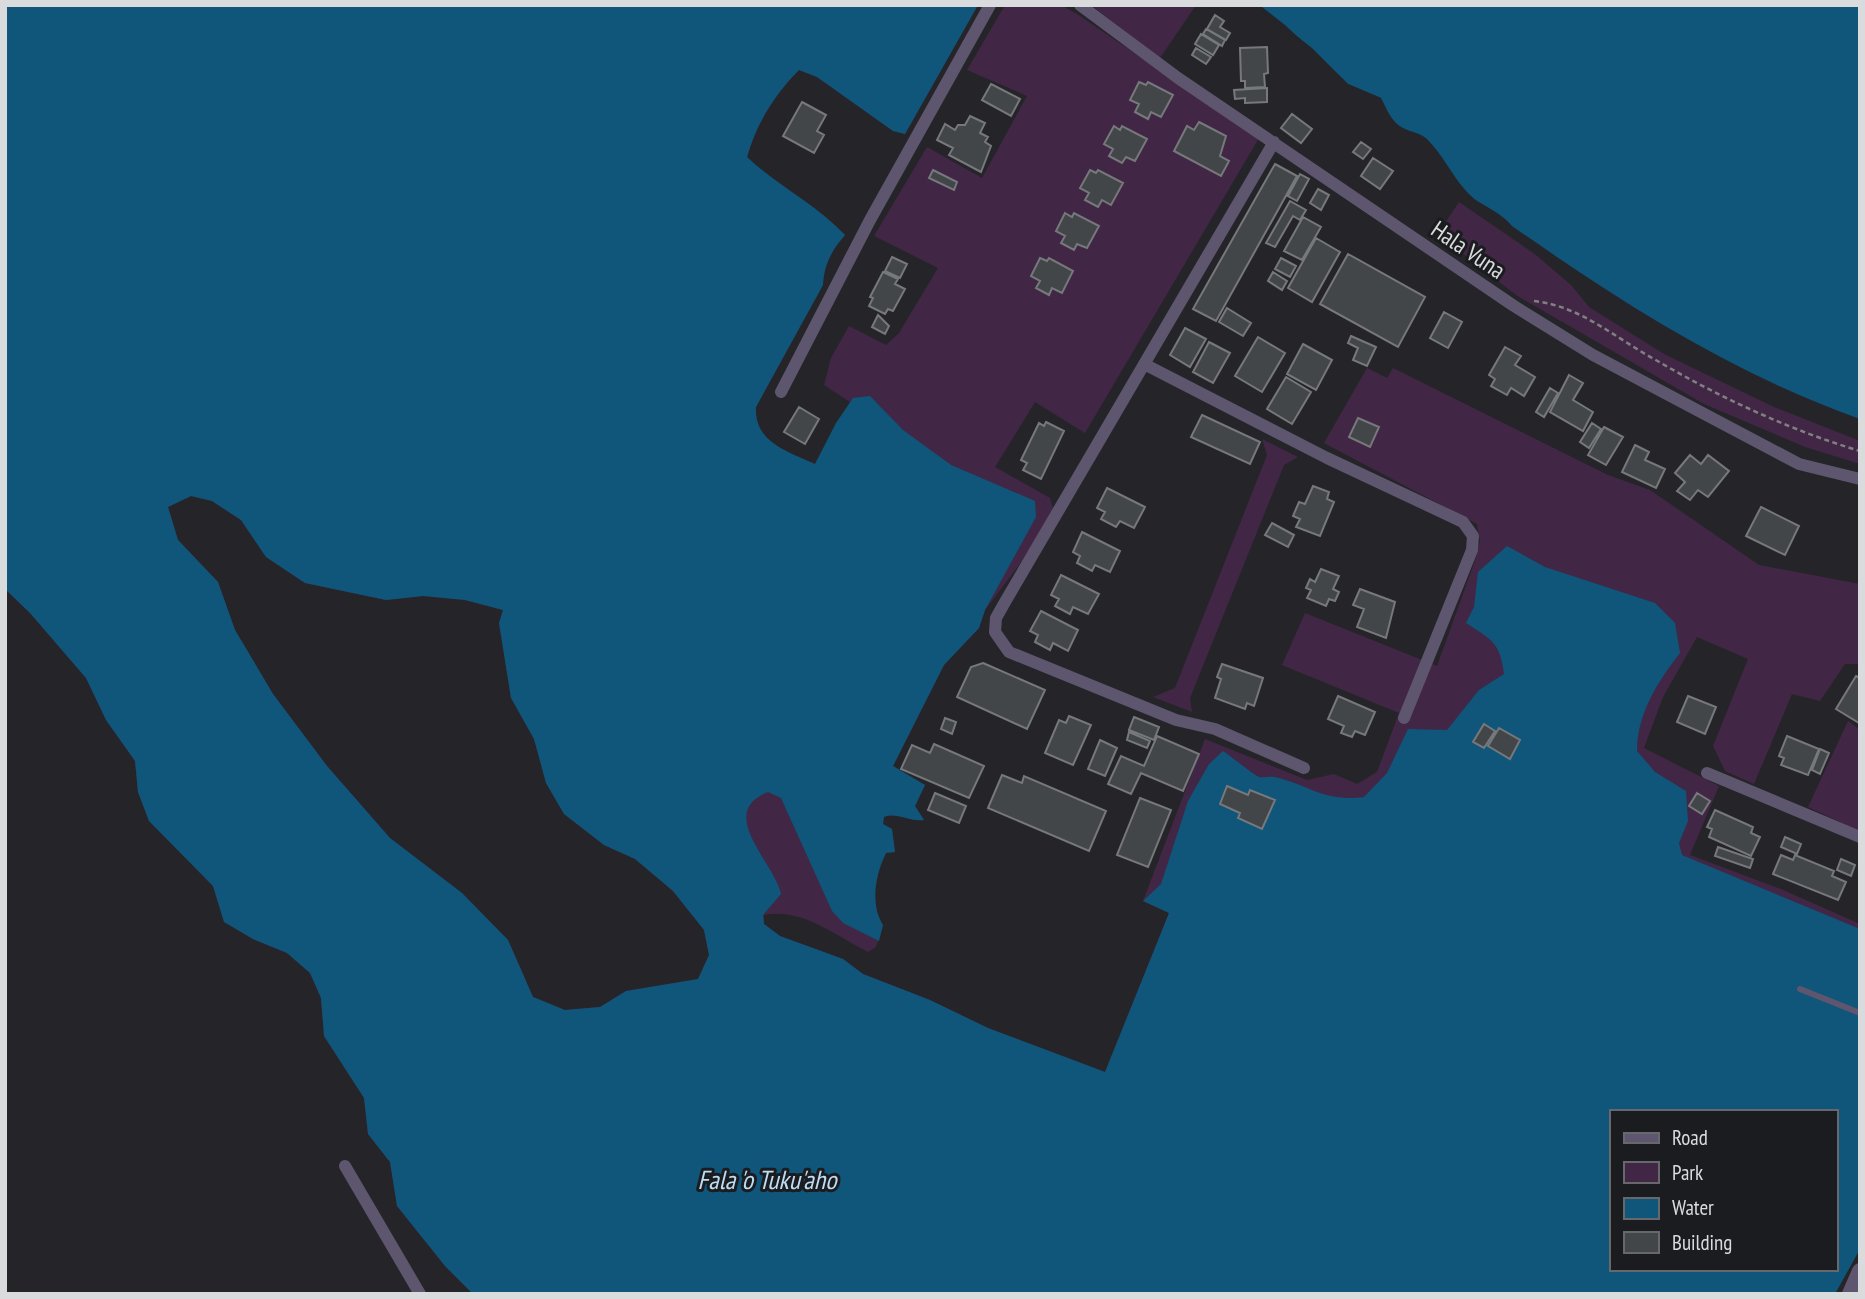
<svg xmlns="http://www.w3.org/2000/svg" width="1865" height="1299" font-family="'PT Sans Narrow',sans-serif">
  <rect width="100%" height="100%" fill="#252529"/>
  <path fill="#412745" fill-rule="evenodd" d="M5,5L850,593L585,133L978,5L905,134L893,131L817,77L799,70C775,94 756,124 747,158C778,186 817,205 845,235C832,250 824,264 823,285L756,407C754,442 787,451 815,464L850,402L824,385L831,358L849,326L886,345L899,333L938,268L874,236L927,147L982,178L1027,96L967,70L1005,5H1061L1077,14L1259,138L1085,433L1035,402L995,467L1050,498L1053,509L1025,557L985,610L979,628L944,665L893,766L925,785L915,806L924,820C909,822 897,812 884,817L883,824L892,829L895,852L886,853C875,875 870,905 883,925L876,947L868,952C834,935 803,908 764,915V924L780,936L843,959L863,974L930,1000L988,1028L1105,1072L1169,913L1143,901L1205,739L1307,780L1334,774L1357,784L1377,772L1399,713L1282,665L1305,613L1437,666L1476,558L1480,541L1477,524L1324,443L1367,368L1387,378L1393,368L1608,475L1650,490L1759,565L1860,584V664H1845L1820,701L1792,694L1754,784L1725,771L1713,746L1748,659L1697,637L1663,697L1644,748L1719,786L1690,855L1783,890L1860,924V1205L1835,1112H1611L473,1294L445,1266L397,1206L390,1162L368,1134L364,1098L324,1036L321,998L310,973L287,953L253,939L224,922L213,886L149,821L138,792L135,761L106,720L86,678L30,613L5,589ZM191,496L212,501L241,520L266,557L305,583L386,600L423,596L465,600L503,610L499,623L511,698L534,739L546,783L564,814L604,845L635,859L673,891L704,930L709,955L698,979L626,991L600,1007L565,1010L533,997L508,940L462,893L390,838L327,766L273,694L235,630L218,582L178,540L168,507Z
    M1091,5H1196L1160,58Z
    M1459,202L1536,255L1571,285L1589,307L1664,354L1774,407L1860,441V464L1805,447L1704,404L1516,295L1438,234Z
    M1262,439L1298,457L1284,465L1190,698L1192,712L1153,697L1175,688L1267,455Z
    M1848,721L1860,730V831L1808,807Z"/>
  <path fill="#0f567a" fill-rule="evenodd" d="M5,5H978L905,134L893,131L817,77L799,70C775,94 756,124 747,157C778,186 816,204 845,235C832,250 824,264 823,285L756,407C754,442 787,451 815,464L836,423L853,398L870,396L903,430L951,465L1035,501L1036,517L985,610L979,628L944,665L893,766L925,785L915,806L924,820C909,822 897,812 884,817L883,824L892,829L895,852L886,853C875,875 870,905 883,925L879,941L843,923L832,911L781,798L768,792C715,813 775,863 781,894L763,915L764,924L780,936L843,959L863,974L930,1000L988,1028L1105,1072L1169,913L1143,901L1161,884L1188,801L1209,764L1223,751C1232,757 1251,773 1259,777C1264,778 1270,776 1275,777C1311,786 1324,802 1364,797L1387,773L1408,729L1447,730L1479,690L1504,674C1500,642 1492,640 1466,623L1474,607L1478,572L1507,546L1545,567L1655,603L1675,623L1680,653C1658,681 1637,714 1637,751L1655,772L1686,791L1688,821L1679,843L1682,855L1860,929V1249L1835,1294H473L445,1266L397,1206L390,1162L368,1134L364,1098L324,1036L321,998L310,973L287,953L253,939L224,922L213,886L149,821L138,792L135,761L106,720L86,678L30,613L5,589ZM191,496L212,501L241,520L266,557L305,583L386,600L423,596L465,600L503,610L499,623L511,698L534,739L546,783L564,814L604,845L635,859L673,891L704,930L709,955L698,979L626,991L600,1007L565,1010L533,997L508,940L462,893L390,838L327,766L273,694L235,630L218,582L178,540L168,507ZM1611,1112H1835V1269H1611Z
    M1257,5H1860V419C1733,374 1622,303 1512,226C1497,208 1480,207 1466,191C1451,174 1443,155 1427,139C1419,132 1412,133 1403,128C1391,122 1387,109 1381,98L1348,84L1312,48Z"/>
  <path fill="#252529" d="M1254,5L1262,7L1285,25L1348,84L1381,98L1376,99L1346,87L1310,51Z"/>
  <path fill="#434649" stroke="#76787c" stroke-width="2" d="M1215,15L1224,21L1220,27L1230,33L1226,40L1207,29Z
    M1206,29L1225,40L1222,46L1203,34Z
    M1201,34L1219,45L1213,55L1195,44Z
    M1267,47L1268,73L1264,74L1265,87L1245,88V81H1241L1240,48Z
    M1196,48L1211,57L1206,64L1192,55Z
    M1139,82L1146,85L1148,82L1173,95L1161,117L1151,112L1148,119L1135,112L1139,104L1130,100Z
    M991,84L1020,99L1011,116L982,100Z
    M1267,88V102L1245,103V98L1235,99L1234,90Z
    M802,102L826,115L817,131L824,135L814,153L783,136Z
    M1292,114L1312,129L1301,143L1281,128Z
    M970,116L985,123L980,133L988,137L985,142L991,146L981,172L949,155L953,148L937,140L945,124L955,130L958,125H965Z
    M1199,122L1226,136L1220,156L1229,161L1221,176L1174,151L1187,126L1194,130Z
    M1114,126L1120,130L1122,126L1147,139L1135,161L1126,157L1122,163L1109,156L1113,149L1104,144Z
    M1361,142L1371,149L1363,159L1353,152Z
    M1373,158L1393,171L1380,189L1361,176Z
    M1275,164L1297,176L1216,321L1193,309Z
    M933,170L957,182L954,190L929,178Z
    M1090,170L1096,173L1098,170L1123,183L1111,205L1102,200L1098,207L1085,200L1089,193L1080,188Z
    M1300,174L1309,179L1297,201L1288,196Z
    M1318,189L1329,195L1321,210L1310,203Z
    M1290,201L1306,210L1300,220L1293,216L1275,247L1266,243Z
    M1065,213L1072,217L1074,213L1099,226L1087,248L1077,244L1074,250L1061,243L1065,236L1056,231Z
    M1303,217L1321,227L1302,260L1284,251Z
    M1316,238L1340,252L1312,302L1288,288Z
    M1348,254L1425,297L1398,347L1320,304Z
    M892,257L907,264L900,278L885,271Z
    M1040,258L1047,261L1049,258L1073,271L1062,293L1052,288L1049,295L1036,288L1040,281L1031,276Z
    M1281,258L1296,266L1290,277L1275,269Z
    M883,272L898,279L895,284L905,289L893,311L888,309L885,314L869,306L873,298L870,297Z
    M1273,272L1287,281L1282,290L1268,281Z
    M1227,308L1251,323L1243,336L1219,322Z
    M1444,312L1462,322L1448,348L1430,338Z
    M878,315L889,326L885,334L872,327Z
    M1185,328L1206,339L1190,367L1170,355Z
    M1351,336L1376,347L1367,366L1353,360L1358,348L1348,343Z
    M1258,337L1285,353L1262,392L1235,376Z
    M1209,342L1230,353L1213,383L1193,372Z
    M1303,344L1332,360L1316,390L1287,374Z
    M1505,347L1521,356L1515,365L1535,377L1524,396L1511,388L1507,395L1491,386L1495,379L1489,375Z
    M1569,375L1583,383L1573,400L1593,412L1583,431L1550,412Z
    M1286,377L1311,392L1292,424L1267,409Z
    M1550,388L1558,393L1544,417L1536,412Z
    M799,407L819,419L805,444L784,432Z
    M1202,415L1260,442L1250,464L1191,437Z
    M1358,418L1379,427L1370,447L1349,437Z
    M1046,422L1064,431L1041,479L1023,470L1027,463L1021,460L1039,423L1044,426Z
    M1592,423L1601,429L1589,448L1580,442Z
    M1604,427L1623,437L1606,465L1588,455Z
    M1635,445L1649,452L1645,460L1665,469L1656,488L1622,472Z
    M1690,455L1701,464L1708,455L1729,471L1708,497L1698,490L1690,500L1677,491L1685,482L1675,473Z
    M1313,486L1329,492L1327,499L1334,502L1320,536L1296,527L1300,519L1293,516L1299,502L1305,504Z
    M1107,488L1145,507L1134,528L1120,521L1116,527L1101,519L1105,512L1097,508Z
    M1761,507L1799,526L1785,555L1746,536Z
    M1272,523L1294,535L1288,547L1265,535Z
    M1082,532L1120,551L1110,572L1095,565L1092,571L1077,563L1080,556L1073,552Z
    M1321,569L1339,576L1333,589L1339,592L1335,601L1329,599L1326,606L1307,598L1311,590L1306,588L1310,579L1315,582Z
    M1061,575L1099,594L1088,614L1073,607L1070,614L1055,606L1059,599L1051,595Z
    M1360,589L1395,602L1386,638L1357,627L1364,609L1353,605Z
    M1041,611L1078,630L1068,651L1053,643L1050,650L1035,642L1038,635L1030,631Z
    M983,663L1045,690L1027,729L957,697L971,667Z
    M1222,664L1263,678L1254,706L1247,703L1245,709L1215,698L1221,679L1217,677Z
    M1856,676L1860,678L1859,723L1836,709Z
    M1338,696L1375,712L1365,735L1355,731L1352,737L1341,733L1344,726L1328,719Z
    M1688,696L1716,707L1705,734L1677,722Z
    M1069,716L1091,725L1073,765L1045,753L1059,720L1066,723Z
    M1134,717L1159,727L1154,740L1129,730Z
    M945,718L956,722L952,734L941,729Z
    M1484,724L1495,731L1484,748L1473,742Z
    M1499,728L1520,740L1510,759L1488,746Z
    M1129,732L1150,741L1147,748L1127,740Z
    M1157,736L1199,754L1183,791L1141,773L1131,794L1108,784L1121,756L1144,766Z
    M1787,736L1819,749L1808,775L1781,765L1784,758L1779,756Z
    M1100,740L1117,748L1105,776L1088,769Z
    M934,744L984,766L969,798L901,769L912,745L930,753Z
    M1820,749L1829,753L1820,774L1812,770Z
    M1002,775L1022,783L1024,776L1106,811L1089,851L988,808Z
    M1227,786L1248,795L1250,790L1275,800L1262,829L1238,818L1240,813L1220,804Z
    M935,793L966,806L959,823L928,810Z
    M1697,793L1710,801L1702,814L1689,806Z
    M1140,798L1171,810L1148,867L1117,855Z
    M1715,810L1753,827L1751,833L1760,837L1751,856L1709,837L1712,829L1707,827Z
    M1785,837L1801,844L1797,854L1781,847Z
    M1718,847L1753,859L1750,868L1715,856Z
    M1781,855L1793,860L1795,855L1834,871L1832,876L1846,882L1838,900L1773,874Z
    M1841,859L1855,865L1851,876L1837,870Z"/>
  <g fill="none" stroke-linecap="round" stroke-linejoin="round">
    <path stroke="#808083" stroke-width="2.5" stroke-dasharray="5 3.5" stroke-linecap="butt" d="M1534,301C1580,306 1614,337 1654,359C1717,396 1789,430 1860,451"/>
    <path stroke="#5e566e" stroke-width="6" d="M1800,989L1860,1013"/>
    <path stroke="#5e566e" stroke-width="12" d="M1080,5L1178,78L1514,306L1593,355L1799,464L1860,479
      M1274,142L1005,602L996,618L995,632L1009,652L1176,720L1215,729L1304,768
      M1144,364L1327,458L1463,522L1473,536L1472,550L1404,718
      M781,392L870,220L990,5
      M1707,773L1860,837
      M345,1166L420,1294"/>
    <path stroke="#5e566e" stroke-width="16" d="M1850,1294L1860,1271"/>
  </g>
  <g text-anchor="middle" stroke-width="6" stroke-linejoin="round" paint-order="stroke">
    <g font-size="24" fill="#dadbdd" stroke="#1b1c1f">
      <text transform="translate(1468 250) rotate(34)" y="8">Hala Vuna</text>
    </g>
    <g font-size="26" font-style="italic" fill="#bcddf4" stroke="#1b1c1f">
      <text x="767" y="1189">Fala 'o Tuku'aho</text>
    </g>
  </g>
  <rect width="1865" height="1299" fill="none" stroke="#dadbdd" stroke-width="14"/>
  <rect x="1610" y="1110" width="228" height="161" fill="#1b1c1f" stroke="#67686b" stroke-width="2"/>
  <rect x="1624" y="1133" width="35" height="10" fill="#5e566e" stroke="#67686b" stroke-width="2"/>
  <text x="1672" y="1145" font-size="21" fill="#dadbdd">Road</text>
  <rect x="1624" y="1162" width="35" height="21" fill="#412745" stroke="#67686b" stroke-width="2"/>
  <text x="1672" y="1180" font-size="21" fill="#dadbdd">Park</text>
  <rect x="1624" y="1198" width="35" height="21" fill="#0f567a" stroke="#67686b" stroke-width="2"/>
  <text x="1672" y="1215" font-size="21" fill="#dadbdd">Water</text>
  <rect x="1624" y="1232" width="35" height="21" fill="#434649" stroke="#67686b" stroke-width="2"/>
  <text x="1672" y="1250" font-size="21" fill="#dadbdd">Building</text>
</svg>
